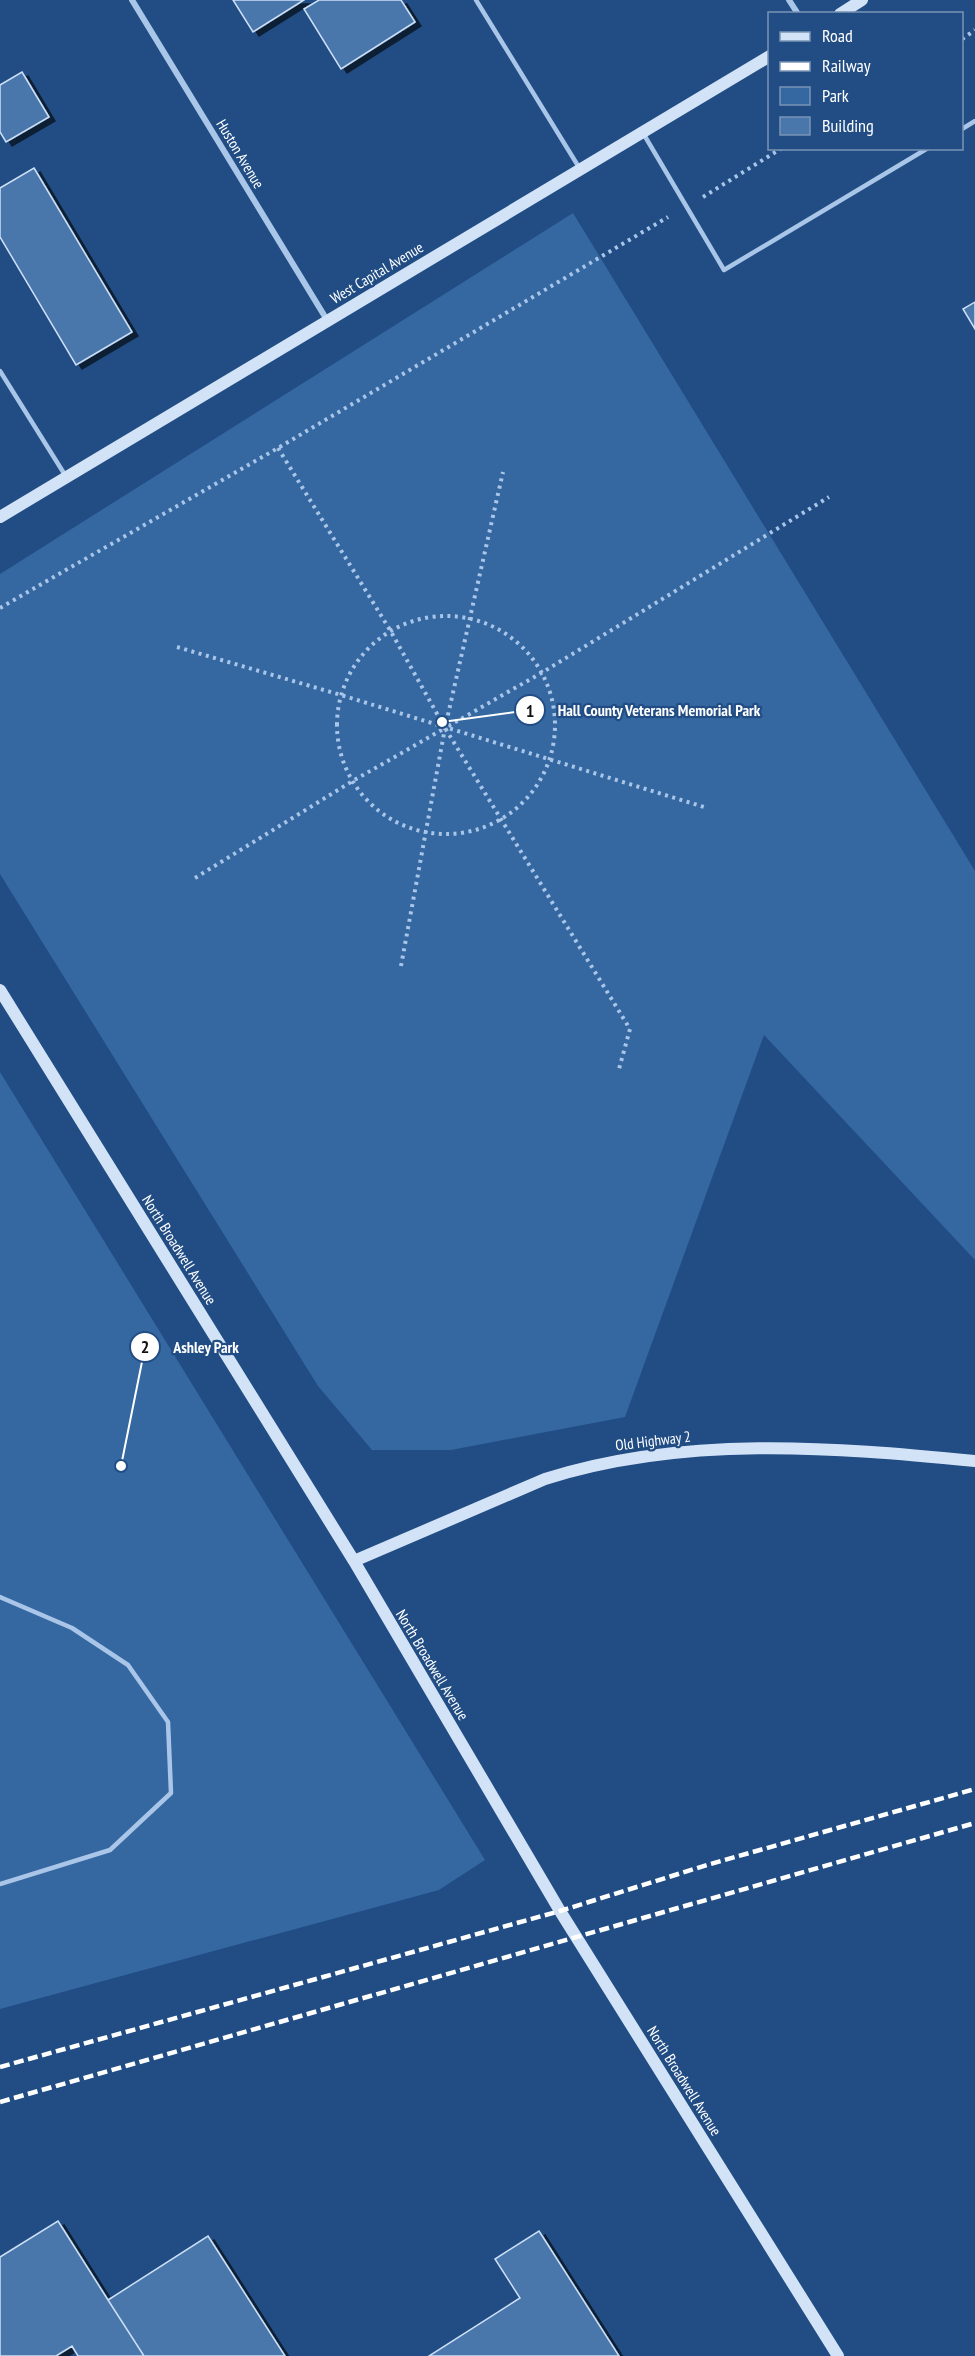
<svg xmlns="http://www.w3.org/2000/svg" width="975" height="2356" font-family="'PT Sans Narrow',sans-serif">
  <defs>
    <filter id="shadow"><feDropShadow dx="6" dy="4" stdDeviation="0" flood-color="#0009"/></filter>
  </defs>
  <rect width="100%" height="100%" fill="#214d84"/>
  <path fill="#3567a1" d="M573,213L975,871V1260L764,1035L625,1417L451,1450H372L318,1386L0,874V574Z
    M0,1072L485,1860L439,1890L0,2009Z"/>
  <path fill="#4977ac" stroke="#cde0f7" stroke-width="1.5" filter="url(#shadow)" d="M233,0H304L253,32Z
    M319,0H401L415,22L341,69L304,9Z
    M22,72L49,117L6,142L0,132V85Z
    M34,168L132,332L76,365L0,237V188Z
    M975,302V329L963,309Z
    M58,2221L108,2300L144,2356H78L72,2346L56,2356H0V2257Z
    M539,2231L619,2356H429L520,2298L495,2259Z
    M208,2236L285,2356H144L108,2300Z"/>
  <g fill="none" stroke-linecap="round" stroke-linejoin="round">
    <path stroke="#a9c6e9" stroke-width="4" stroke-dasharray="3 4.5" stroke-linecap="butt" d="M962,39L975,30
      M703,197L782,148
      M278,448L390,630L445,728L543,672L829,497
      M0,608L278,448L668,217
      M337 725a109 109 0 1 1 218 0a109 109 0 1 1-218 0Z
      M177,647L341,695L704,807
      M195,878L351,782L445,728L630,1029L619,1069
      M401,966L445,728L503,472"/>
    <path stroke="#a9c6e9" stroke-width="4.5" d="M476,0L580,169
      M962,129L975,121
      M643,133L724,270L928,148
      M0,371L65,475
      M0,1597L72,1628L128,1665L168,1722L171,1793L110,1850L0,1884"/>
    <path stroke="#a9c6e9" stroke-width="6" d="M132,0L327,320
      M789,0L798,14"/>
    <path stroke="#d3e3f7" stroke-width="12" d="M840,14L862,0
      M0,517L770,56
      M0,990L354,1561L560,1911L838,2356
      M354,1561L545,1479C683,1435 833,1447 975,1461"/>
    <path stroke="#fff" stroke-width="4.5" stroke-dasharray="10 4.5" stroke-linecap="butt" d="M0,2067L560,1911L707,1865L975,1789
      M0,2102L975,1823"/>
  </g>
  <g text-anchor="middle" stroke-width="4.5" stroke-linejoin="round" paint-order="stroke">
    <g font-size="15" fill="#fff" stroke="#214d84">
      <text transform="translate(240 154) rotate(59)" y="5">Huston Avenue</text>
      <text transform="translate(377 273) rotate(-31)" y="5">West Capital Avenue</text>
      <text transform="translate(179 1250) rotate(58)" y="5">North Broadwell Avenue</text>
      <text transform="translate(653 1441) rotate(-7)" y="5">Old Highway 2</text>
      <text transform="translate(432 1665) rotate(59)" y="5">North Broadwell Avenue</text>
      <text transform="translate(684 2081) rotate(58)" y="5">North Broadwell Avenue</text>
    </g>
  </g>
  <path fill="none" stroke="#fff" stroke-width="2" d="M442 722L530 710M121 1466L145 1347"/>
  <g fill="#fff" stroke="#214d84" stroke-width="2">
    <circle cx="442" cy="722" r="6"/>
    <circle cx="121" cy="1466" r="6"/>
    <circle cx="530" cy="710" r="15"/>
    <circle cx="145" cy="1347" r="15"/>
  </g>
  <g font-size="18" text-anchor="middle" font-weight="bold" fill="#111">
    <text x="530" y="717">1</text>
    <text x="145" y="1353">2</text>
  </g>
  <g font-size="16" text-anchor="middle" font-weight="bold" fill="#fff" stroke="#214d84" stroke-width="4.5" stroke-linejoin="round" paint-order="stroke">
    <text x="659" y="716">Hall County Veterans Memorial Park</text>
    <text x="206" y="1353">Ashley Park</text>
  </g>
  <rect x="768" y="12" width="195" height="138" fill="#214d84" stroke="#7a94b5" stroke-width="1.5"/>
  <rect x="780" y="32" width="30" height="9" fill="#d3e3f7" stroke="#7a94b5" stroke-width="1.5"/>
  <text x="822" y="42" font-size="18" fill="#ffffff">Road</text>
  <rect x="780" y="62" width="30" height="9" fill="#ffffff" stroke="#7a94b5" stroke-width="1.5"/>
  <text x="822" y="72" font-size="18" fill="#ffffff">Railway</text>
  <rect x="780" y="87" width="30" height="18" fill="#3567a1" stroke="#7a94b5" stroke-width="1.5"/>
  <text x="822" y="102" font-size="18" fill="#ffffff">Park</text>
  <rect x="780" y="117" width="30" height="18" fill="#4977ac" stroke="#7a94b5" stroke-width="1.5"/>
  <text x="822" y="132" font-size="18" fill="#ffffff">Building</text>
</svg>
